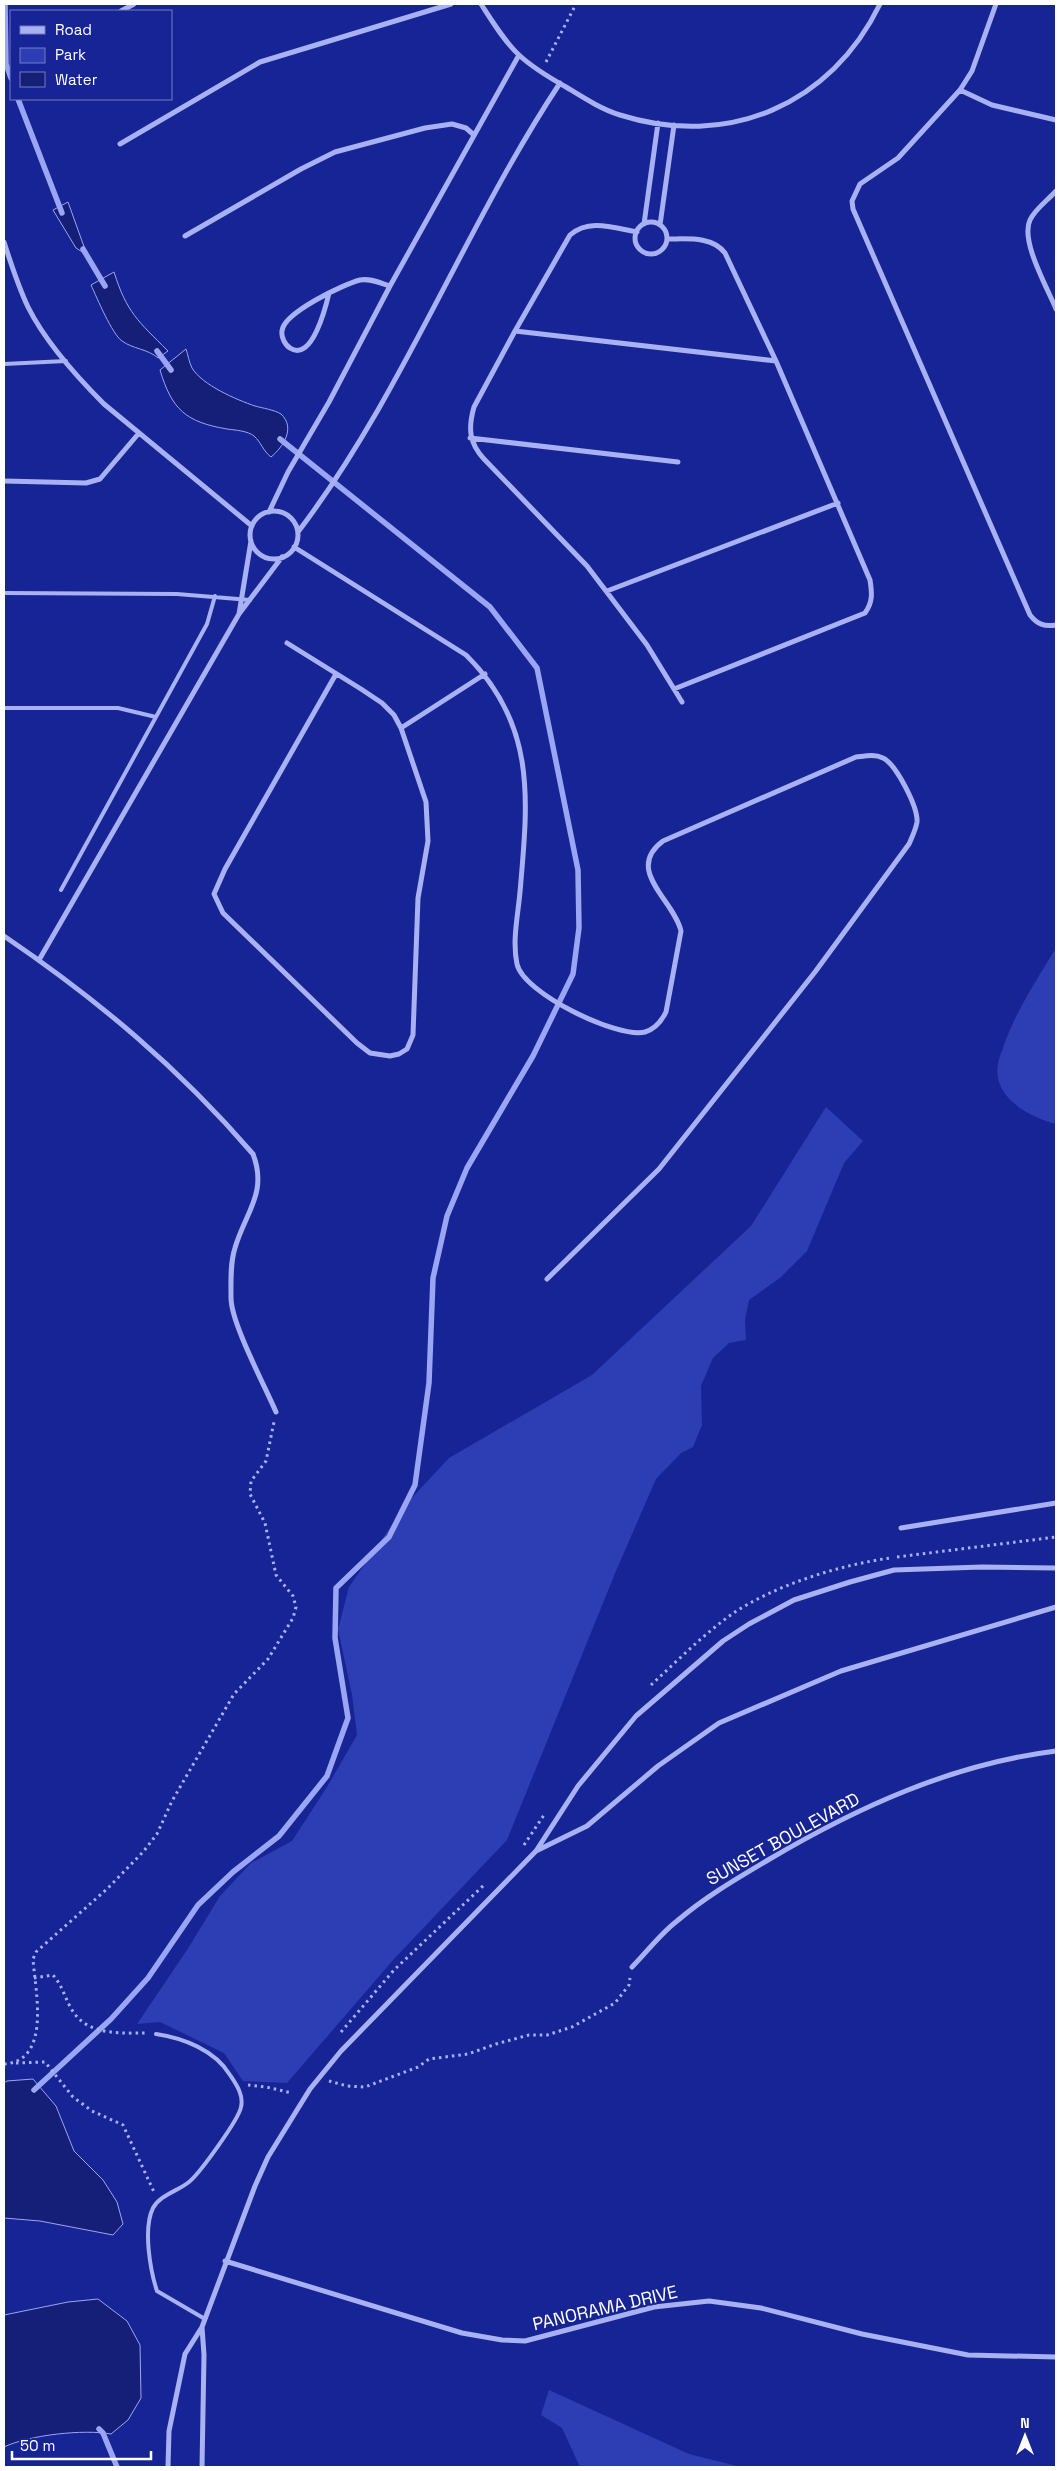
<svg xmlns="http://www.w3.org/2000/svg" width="1060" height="2471" font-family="'Space Grotesk',sans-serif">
  <rect width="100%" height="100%" fill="#172495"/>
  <path fill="#2d3db4" d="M1056,948V1124C1029,1117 992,1097 998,1064C999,1057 1003,1049 1005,1042C1018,1008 1037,979 1056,948Z
    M826,1107L863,1141L844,1163L807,1251L781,1277L749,1300L745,1320L746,1340L729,1343L713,1358L701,1386L702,1425L693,1447L681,1453L656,1479L616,1571L507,1840L394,1959L287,2083L243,2081L224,2053L160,2022L137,2024L187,1950L220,1896L251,1863L292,1841L327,1787L357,1735L352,1695L338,1629L349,1587L407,1503L449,1458L592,1375L751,1226Z
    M549,2390L689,2454L741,2467H580L562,2428L541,2415Z"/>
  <path fill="#161f77" stroke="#9aa6f3" d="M68,202L87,255L76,248L53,210Z
    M114,272C127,313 138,321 168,351L158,358C148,349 133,349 122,341C112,334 97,298 91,285Z
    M186,349C188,355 189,362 192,368C202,385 237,400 255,406C262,408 275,410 281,414C296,428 283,447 271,457C263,451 261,442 254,436C248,431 235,430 227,429C186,422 172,410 160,370Z
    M33,2079L56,2106L74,2151L103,2180L117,2202L123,2224L113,2235L40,2221L4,2218V2083L7,2081Z
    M98,2299L127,2321L140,2345L141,2398L128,2420L111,2434C84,2429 29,2435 4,2447V2315L68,2302Z"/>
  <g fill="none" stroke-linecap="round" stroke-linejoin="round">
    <path stroke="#9aa6f3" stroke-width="5.5" d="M5,4L6,64L11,78
      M18,99L62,213
      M83,249L105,286
      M157,351L171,370
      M34,2090L111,2019L148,1978L198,1905L233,1872L279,1836L327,1776L348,1718L335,1638L336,1588L389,1537L415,1485L429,1383L433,1278L447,1216L467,1168L533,1056L573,974L579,928L578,870L537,668L490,607L280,439
      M99,2429L103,2433L117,2467"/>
    <path stroke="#a8b1f1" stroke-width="3" stroke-dasharray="2.5 4" stroke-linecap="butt" d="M546,62L576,4
      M897,1557L1056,1537
      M651,1685C677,1661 703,1635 732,1614C775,1585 840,1565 890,1558
      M524,1845L544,1815
      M34,1978L53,1975C63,1986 66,2002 74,2013C90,2036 124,2033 148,2033
      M341,2032L394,1970L484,1885
      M16,2063L45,2062L73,2097L92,2111L123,2125L154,2192
      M4,2064C52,2061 35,1990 33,1959L36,1952L108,1888L143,1852L157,1834L172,1801L234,1694L268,1659L293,1618L296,1607L293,1596L276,1575L265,1523L250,1494L251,1481L266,1461L274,1422
      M329,2081L347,2086L365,2087L418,2067L429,2059L468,2054L496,2044L529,2035H547L572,2027L615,2003L629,1985L630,1978
      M248,2085L266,2087L292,2093"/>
    <path stroke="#a8b1f1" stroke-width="4" d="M4,364L66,361
      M4,593L177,594L250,600
      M4,708H118L156,717
      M61,890L207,624L215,596
      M156,2034C183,2038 215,2050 230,2075C236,2084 244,2095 241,2107C239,2119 200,2173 189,2182C178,2191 160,2195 153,2208C143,2228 150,2270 157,2291L205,2319"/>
    <path stroke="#a8b1f1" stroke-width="5" d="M481,4C492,21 504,41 519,55C533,68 550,78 566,87C584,98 601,109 620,115C728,149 831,105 880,4
      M996,4L972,71L960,90L898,158L860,184L852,201L853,209L1030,615C1037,624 1044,627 1056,625
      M121,11L134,4
      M960,90L992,105L1056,120
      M120,144L260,62L451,4
      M1056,191C1048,200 1035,209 1030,220C1020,241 1048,289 1056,309
      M635 238a16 16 0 1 1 32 0a16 16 0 1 1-32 0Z
      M644,224L658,123
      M660,225L674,125
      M637,232C614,228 589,218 570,235L515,331L474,407C468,428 469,443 484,459L587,566L647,645L682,702
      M185,236L301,169L335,152L425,128L452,124L466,128L474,135
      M668,239C687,239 712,236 725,253L776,361L870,580C872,593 873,602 865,613L674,689
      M4,242C11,264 18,286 28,307C46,343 76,376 104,404L252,526
      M329,293C326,306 312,363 290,348C285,345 281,337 282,331C283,313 344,284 360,280C370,278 380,283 390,286
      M515,331L776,361
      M470,438L678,462
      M4,481L86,483L100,479L139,433
      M250 535a24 24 0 1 1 48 0a24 24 0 1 1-48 0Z
      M269,512L288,472L329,402L390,286L519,55
      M298,532C403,394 464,228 560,83
      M294,547L466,655C537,725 528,800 520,892C518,915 512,941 517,964C523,993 618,1039 645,1032C655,1029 662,1020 666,1012L681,931C674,900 624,870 663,841L856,757C866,756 874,754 883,758C896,764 918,807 917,822C916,829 912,837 909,844L815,972L659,1169L547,1279
      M607,591L838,503
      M239,614L251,541
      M287,643L361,689L382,703L394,715L401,728L426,802L428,841L418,898L413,1035L407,1049L399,1054L390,1056L370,1053L357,1043L223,913L214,894L225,869L336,674
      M401,728L485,674
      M4,936C98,1000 178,1067 253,1154C268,1193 245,1213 235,1248C230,1263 231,1282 231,1298C231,1323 265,1386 276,1412
      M39,960L239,614L282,557
      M901,1528L1056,1503
      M536,1851L587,1826L658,1766L719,1723L841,1671L1056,1607
      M632,1967C647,1952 660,1934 677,1921C705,1897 736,1879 768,1860C858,1807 952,1764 1056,1751
      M225,2261L462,2333L502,2340L525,2341L654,2307L709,2301L761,2308L862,2334L968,2355L1056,2357
      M168,2467L169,2431L185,2354L202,2327L255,2186L268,2157L297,2110L310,2089L341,2051L536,1851L578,1786L636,1716L723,1641L749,1624L794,1600L850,1582L894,1570L982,1567L1056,1568
      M202,2467L204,2355L202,2327"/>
  </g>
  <g text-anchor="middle" stroke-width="4" stroke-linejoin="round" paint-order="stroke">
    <g font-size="18" fill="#fff" stroke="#172495">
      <text transform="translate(783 1839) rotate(-29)" y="6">SUNSET BOULEVARD</text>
      <text transform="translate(605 2308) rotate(-13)" y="6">PANORAMA DRIVE</text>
    </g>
  </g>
  <rect width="1060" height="2471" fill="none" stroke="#ffffff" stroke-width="10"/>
  <rect x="10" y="10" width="162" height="90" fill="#172495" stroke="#747cbf"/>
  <rect x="20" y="26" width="25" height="8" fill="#a8b1f1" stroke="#747cbf"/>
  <text x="55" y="35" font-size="15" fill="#ffffff">Road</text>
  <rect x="20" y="48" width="25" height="15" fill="#2d3db4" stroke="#747cbf"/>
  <text x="55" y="60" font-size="15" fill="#ffffff">Park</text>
  <rect x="20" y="72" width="25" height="15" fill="#161f77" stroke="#747cbf"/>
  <text x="55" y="85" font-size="15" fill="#ffffff">Water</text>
  <g transform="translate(1025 2436)" stroke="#172495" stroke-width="4" paint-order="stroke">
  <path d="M0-4L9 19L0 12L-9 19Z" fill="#ffffff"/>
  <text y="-8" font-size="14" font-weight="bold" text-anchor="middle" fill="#ffffff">N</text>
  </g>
  <path d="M12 2451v8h139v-8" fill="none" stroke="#ffffff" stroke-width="2.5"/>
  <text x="20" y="2451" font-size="15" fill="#ffffff" stroke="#172495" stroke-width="4" paint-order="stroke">50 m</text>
</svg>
